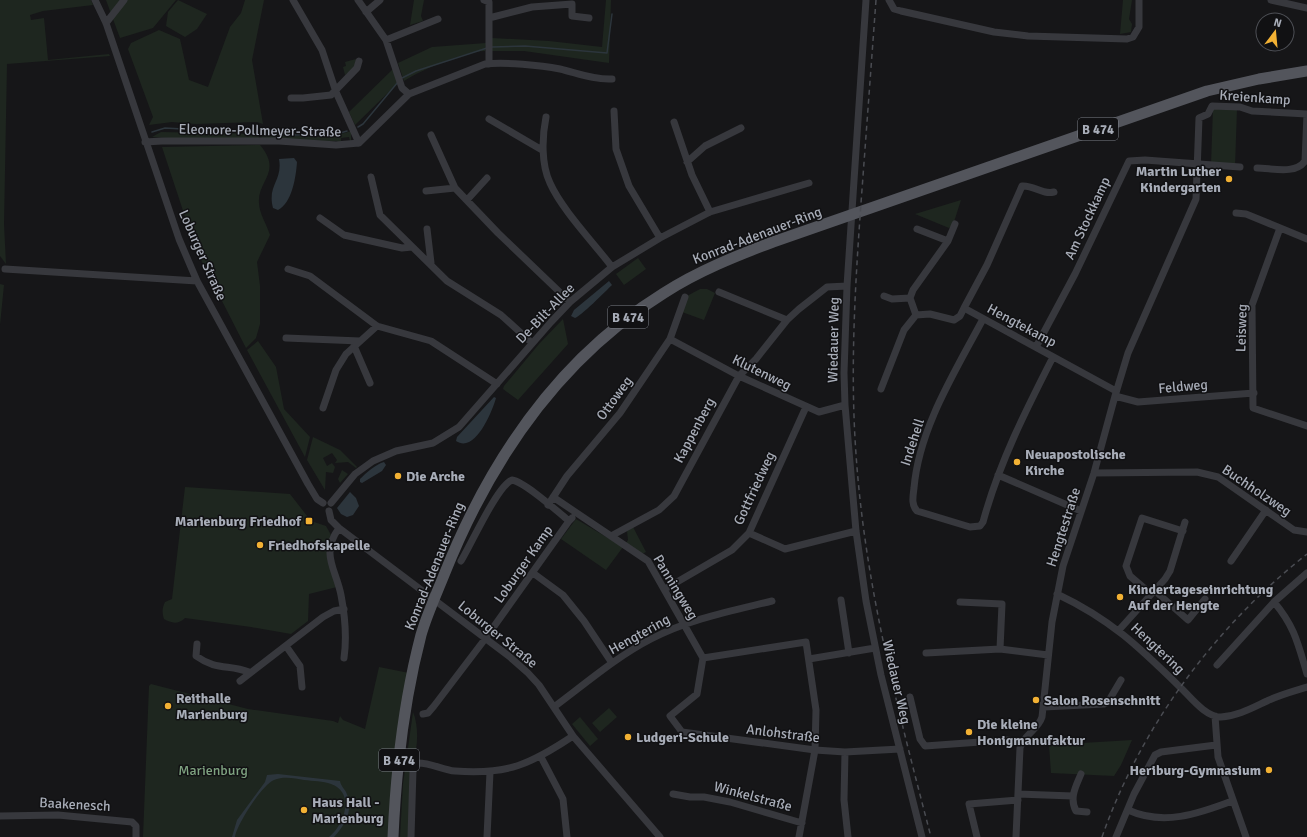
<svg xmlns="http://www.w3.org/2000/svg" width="1307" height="837" font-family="Signika,sans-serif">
  <rect width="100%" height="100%" fill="#161618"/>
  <path fill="#1e261f" d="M0,0H91L93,5L43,11L30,15L31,20L44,18L48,60L109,54L110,56L7,64L4,224L6,264L0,256Z
    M106,0H176L153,28L120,38Z
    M178,0L207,14L197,29L185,37L166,26L168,12Z
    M245,0H264L252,60L263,124L257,122L196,124L172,122L149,125L153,117L128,49L131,43L159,30L180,39L189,80L208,87L230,27L241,13Z
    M414,0H424L421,16L423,21L410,25Z
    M606,0H611L609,63L524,51H491L492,38L549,41L602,47Z
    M1123,0H1132L1129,19L1132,24L1131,32L1120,34Z
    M486,43L485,51C463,52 423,69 404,81L398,63L432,47Z
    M356,59L355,68L345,75L343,67L346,66L345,62Z
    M394,68L398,83L355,125L349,112Z
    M1213,108L1237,109L1235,167L1211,165Z
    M351,131V141H350L349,137L341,138V142H338L337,141L315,142L261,139L262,134L268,136C295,134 324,141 351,131Z
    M161,132L260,134L258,139L205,140L152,137Z
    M260,145C283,172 257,181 259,203C259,213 267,225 270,235L257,262L260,286V324L256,338L246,348L196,250L162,147Z
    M961,200L953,225L949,228L915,214Z
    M638,258L646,269L624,285L616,274Z
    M0,284L4,285L0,325Z
    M700,289H707L715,293L704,320L682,312L687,296Z
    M563,319L568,344L518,400L503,389L504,386L539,344Z
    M258,341L276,367L284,409L310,437L305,457L247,350Z
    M313,437L340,450L357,467L356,468L348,462L335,463L337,460L332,453L323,458L327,466L332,463L335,467L333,473L326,472L325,490L307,460Z
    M342,470L348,474L340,483L338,479Z
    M185,487L290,494L311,521L326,526L331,535C322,553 331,570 337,587L309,594L308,621L291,634L251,627L185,618C178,625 171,623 164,619C162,613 162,608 165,602L172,599Z
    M576,519L623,547L606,570L561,539Z
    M633,527L646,552L642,554L626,543L628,540L627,531Z
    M379,667L409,673L389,837H143L149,686L151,684L248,709L333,721L338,723L340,716L343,720L365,729Z
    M609,708L617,717L600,732L592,723Z
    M413,712C419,726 418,748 413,762L408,837H400L403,784Z
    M580,717L598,739L590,746L572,724Z
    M1132,740L1121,765L1114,776L1051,773L1049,745Z"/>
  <path fill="#2c353c" d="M294,158L297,162C296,177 292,203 278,210L273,208C267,185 283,181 279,159Z
    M609,281L612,285C606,291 580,317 575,318L571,316L574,310Z
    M494,397L496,398C492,412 475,454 456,441L457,437Z
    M384,462L386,465L382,471L362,483L360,482V479C366,473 376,464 384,462Z
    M350,492L356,498L359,506L353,515L347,517L341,514L337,508Z
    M278,774L340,781C341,786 343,787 346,792C354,809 346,824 334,837H329C344,825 356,793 331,784C323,781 313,781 304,780C295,778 283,776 274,780C262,785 237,824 235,837H232L237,820L265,782L267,775Z"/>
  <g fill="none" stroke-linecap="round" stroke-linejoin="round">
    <path stroke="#2c353c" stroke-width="1.5" d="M492,47L525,46L607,53L612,14
      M402,78L416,71L487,48
      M358,127L363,124L398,82
      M152,132L165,128L200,130H256L272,134L293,135L337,134L347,131"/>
    <path stroke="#37383d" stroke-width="7" d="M95,0L106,23L179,239L197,281L308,484L317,499L323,503
      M293,0L322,50L336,92L359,143
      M358,0L386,40L402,88L409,94
      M484,0L489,2V18
      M866,0L847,286L844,373L845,405L856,531L866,601L881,675L922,837
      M889,0L894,9L901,11L994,32L1028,36L1127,39L1133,37L1139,27V0
      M1271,0L1307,8
      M366,12L380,0
      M106,23L124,0
      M386,40L438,19
      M489,64V18L532,7L572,4V16L589,18
      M291,98H303L331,95L357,68L359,61
      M614,111L616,149L629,186L660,238
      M546,117C542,137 541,164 550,183C562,210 594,243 612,267
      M489,119L542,150
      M674,122L692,175L710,212
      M431,135L455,188L498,233L570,302
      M145,142L162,141H279L336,145L359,143L409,94L485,64C505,62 540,65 560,69C577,73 594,80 612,79
      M687,162L705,146L741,128
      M371,177L380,215L447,281L501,315L532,343
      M426,191L455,188
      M467,200L487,178
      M1236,213L1246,214L1307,239
      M320,218L344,235L402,248L412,247
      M1280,228L1252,305L1253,408L1307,426
      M427,229L431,263
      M948,241L955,224
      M5,269L197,281
      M288,269L310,276L377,326L431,341L497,384
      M719,292L787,320
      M884,296L892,299L910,298
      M964,308L987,265L1022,186C1034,185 1042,195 1054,192
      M916,315L910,298L913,290L948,241L917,229
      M983,319C955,372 919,428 914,488C913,496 911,505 917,511L970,527L980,526L983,522C999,463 1026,410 1053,357
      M286,338L360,341
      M670,339L739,376L819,412L845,405
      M354,346L370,383
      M1036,347L1075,274L1129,161L1145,160L1240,167
      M881,389L904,330L916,315L930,314L954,320L960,316L964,308L1116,391
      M1115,396L1138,402L1254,393
      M323,408L336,370L346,354L377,326
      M1094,473L1197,472L1218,477L1294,530L1307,532
      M998,475L1081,511
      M553,497L648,561L703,658
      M331,503L355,474L373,461L396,451L433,443L459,427L551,322L570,302L612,267L660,238L710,212L809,183
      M548,505L567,476L620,413L670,339L685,297
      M329,511L331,520L339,528L510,657L528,673L539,685L573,736L660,837
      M339,528C320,554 336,569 341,595C345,616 347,637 344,658
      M749,533L785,549L856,531
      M611,536L659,510L674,496L739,376L756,359L787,320L799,309L827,287L847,286
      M461,561C471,545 497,486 512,480C525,482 557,511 569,521L572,518
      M1231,561L1266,510
      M533,573L563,595L584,621L612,663
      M665,589L732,550L749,533L806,407
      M1154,590L1188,620L1205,599
      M1057,594C1112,620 1140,648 1182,689C1192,699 1206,717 1221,717C1238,716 1252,708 1267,701C1279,695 1294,691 1307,687
      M1151,594L1130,576L1126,566L1142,518L1183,531
      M841,600L849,653
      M960,602L1002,604L1000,649
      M1274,602C1295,627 1298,644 1307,674
      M1119,630L1165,579L1170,571L1185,522
      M197,644L196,656C217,671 229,664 249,672
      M286,646L300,666L302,687
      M926,653L1000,649L1048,655
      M703,658L697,694L670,716L682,732L815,750L845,752L900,749
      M703,658L806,642L816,710L815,750L799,837
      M809,659L875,648
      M1217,665L1274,602L1307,573
      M240,681L323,617L334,611L344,609
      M910,697L920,739L925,746L1008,740L1022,743
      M554,707C585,684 616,657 651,639C689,619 731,611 772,601
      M1044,707L1104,704L1108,702L1121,680
      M423,714L428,713L434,706L485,639L569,521
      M1215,716L1218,757L1246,837
      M845,752L844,800L848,837
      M541,757L563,799L567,837
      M1081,774C1076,786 1069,798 1076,811L1087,812
      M673,794L690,797H704L730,802L802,823
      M1018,794L1073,796
      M1128,810C1163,826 1198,814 1232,801
      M0,816L58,815L132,822L136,826V837
      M411,837L413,770L416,763C430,762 442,770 455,771C508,775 531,764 573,736
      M487,837L490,772
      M977,837L969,804L1018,800
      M1016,837L1020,748C1023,735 1038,730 1042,717L1052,622L1063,566L1094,473L1115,396L1128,353L1196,199L1199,118L1208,114L1212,106L1240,107L1252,111L1307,114L1305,161C1295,175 1272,168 1257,168
      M1116,837L1134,794L1155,755L1161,752L1216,745"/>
    <path stroke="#53555c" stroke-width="11" d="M393,837C396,769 404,700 421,635C427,614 436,595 444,575C489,462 559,358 664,293C698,271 736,256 773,242L1207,91L1259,79L1307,71"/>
    <path stroke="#4a4c52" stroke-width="1.5" stroke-dasharray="5 4" stroke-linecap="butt" d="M876,0C871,68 866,136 861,203C855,287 850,370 856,454C865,586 898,710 931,837
      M1102,837C1141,726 1215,627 1307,554"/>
  </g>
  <g fill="#f2b134" stroke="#111113" stroke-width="1.5">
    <circle cx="1229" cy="179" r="4"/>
    <circle cx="1017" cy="462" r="4"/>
    <circle cx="398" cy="476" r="4"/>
    <rect x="305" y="517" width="8" height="8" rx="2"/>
    <circle cx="260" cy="545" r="4"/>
    <circle cx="1120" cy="597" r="4"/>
    <circle cx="1036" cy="700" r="4"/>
    <circle cx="168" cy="706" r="4"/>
    <circle cx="969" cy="732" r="4"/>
    <circle cx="628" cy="737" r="4"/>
    <circle cx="1269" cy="770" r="4"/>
    <circle cx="304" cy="810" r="4"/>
  </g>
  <g text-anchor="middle" stroke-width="3" stroke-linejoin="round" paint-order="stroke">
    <g fill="#111113" stroke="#7b7e86" stroke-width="1">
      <rect x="1078" y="118" width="40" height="22" rx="3"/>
      <rect x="608" y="306" width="40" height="22" rx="3"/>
      <rect x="379" y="749" width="40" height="22" rx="3"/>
    </g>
    <g font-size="13" font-weight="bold" fill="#a8adb8">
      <text x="1098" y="134">B 474</text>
      <text x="628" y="322">B 474</text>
      <text x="399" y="765">B 474</text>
    </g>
    <g font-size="14" fill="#a8adb8" stroke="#111113">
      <text transform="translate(1255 97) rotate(4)" y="5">Kreienkamp</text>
      <text transform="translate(260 130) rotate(1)" y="5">Eleonore-Pollmeyer-Straße</text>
      <text transform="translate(1087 218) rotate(-65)" y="5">Am Stockkamp</text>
      <text transform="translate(757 235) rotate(-21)" y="5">Konrad-Adenauer-Ring</text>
      <text transform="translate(203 255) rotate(66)" y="5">Loburger Straße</text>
      <text transform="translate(545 313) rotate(-46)" y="5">De-Bilt-Allee</text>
      <text transform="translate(1022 325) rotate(28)" y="5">Hengtekamp</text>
      <text transform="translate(1241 328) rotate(-88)" y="5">Leisweg</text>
      <text transform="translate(833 340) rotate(-89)" y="5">Wiedauer Weg</text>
      <text transform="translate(762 372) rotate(26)" y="5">Klutenweg</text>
      <text transform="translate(1183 386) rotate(-5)" y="5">Feldweg</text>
      <text transform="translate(614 398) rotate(-54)" y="5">Ottoweg</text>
      <text transform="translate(694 430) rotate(-62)" y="5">Kappenberg</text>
      <text transform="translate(912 442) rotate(-72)" y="5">Indehell</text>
      <text transform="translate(754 488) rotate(-65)" y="5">Gottfriedweg</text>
      <text transform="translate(1257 490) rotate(34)" y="5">Buchholzweg</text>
      <text transform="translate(1063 527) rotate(-72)" y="5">Hengtestraße</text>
      <text transform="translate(523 564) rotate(-55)" y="5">Loburger Kamp</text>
      <text transform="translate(434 566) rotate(-68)" y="5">Konrad-Adenauer-Ring</text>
      <text transform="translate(676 587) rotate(59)" y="5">Panningweg</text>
      <text transform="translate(498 634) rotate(39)" y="5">Loburger Straße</text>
      <text transform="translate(639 634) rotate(-29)" y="5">Hengtering</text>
      <text transform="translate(1158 648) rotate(43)" y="5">Hengtering</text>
      <text transform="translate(897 682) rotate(77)" y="5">Wiedauer Weg</text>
      <text transform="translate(783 733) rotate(7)" y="5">Anlohstraße</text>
      <text transform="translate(753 796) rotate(15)" y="5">Winkelstraße</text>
      <text transform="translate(75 804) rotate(3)" y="5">Baakenesch</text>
    </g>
    <g font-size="14" font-weight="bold" fill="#a8adb8" stroke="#111113" text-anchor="start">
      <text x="1221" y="176" text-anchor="end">Martin Luther<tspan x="1221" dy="16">Kindergarten</tspan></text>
      <text x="1025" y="459">Neuapostolische<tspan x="1025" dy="16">Kirche</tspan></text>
      <text x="406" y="481">Die Arche</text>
      <text x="301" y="526" text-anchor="end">Marienburg Friedhof</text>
      <text x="268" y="550">Friedhofskapelle</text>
      <text x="1128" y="594">Kindertageseinrichtung<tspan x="1128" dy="16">Auf der Hengte</tspan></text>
      <text x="176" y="703">Reithalle<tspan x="176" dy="16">Marienburg</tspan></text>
      <text x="1044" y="705">Salon Rosenschnitt</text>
      <text x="977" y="729">Die kleine<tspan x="977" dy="16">Honigmanufaktur</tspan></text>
      <text x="636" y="742">Ludgeri-Schule</text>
      <text x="1261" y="775" text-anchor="end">Heriburg-Gymnasium</text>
      <text x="312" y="807">Haus Hall -<tspan x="312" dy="16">Marienburg</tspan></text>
    </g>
    <g font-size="14" fill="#7fa381" stroke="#111113">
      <text x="213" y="775">Marienburg</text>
    </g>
  </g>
  <g transform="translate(1275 32) rotate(16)"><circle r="19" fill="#111113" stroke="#4d4f55"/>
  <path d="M0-3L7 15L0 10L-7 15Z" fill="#f2b134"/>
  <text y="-6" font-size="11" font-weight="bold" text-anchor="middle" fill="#a8adb8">N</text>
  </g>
</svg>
